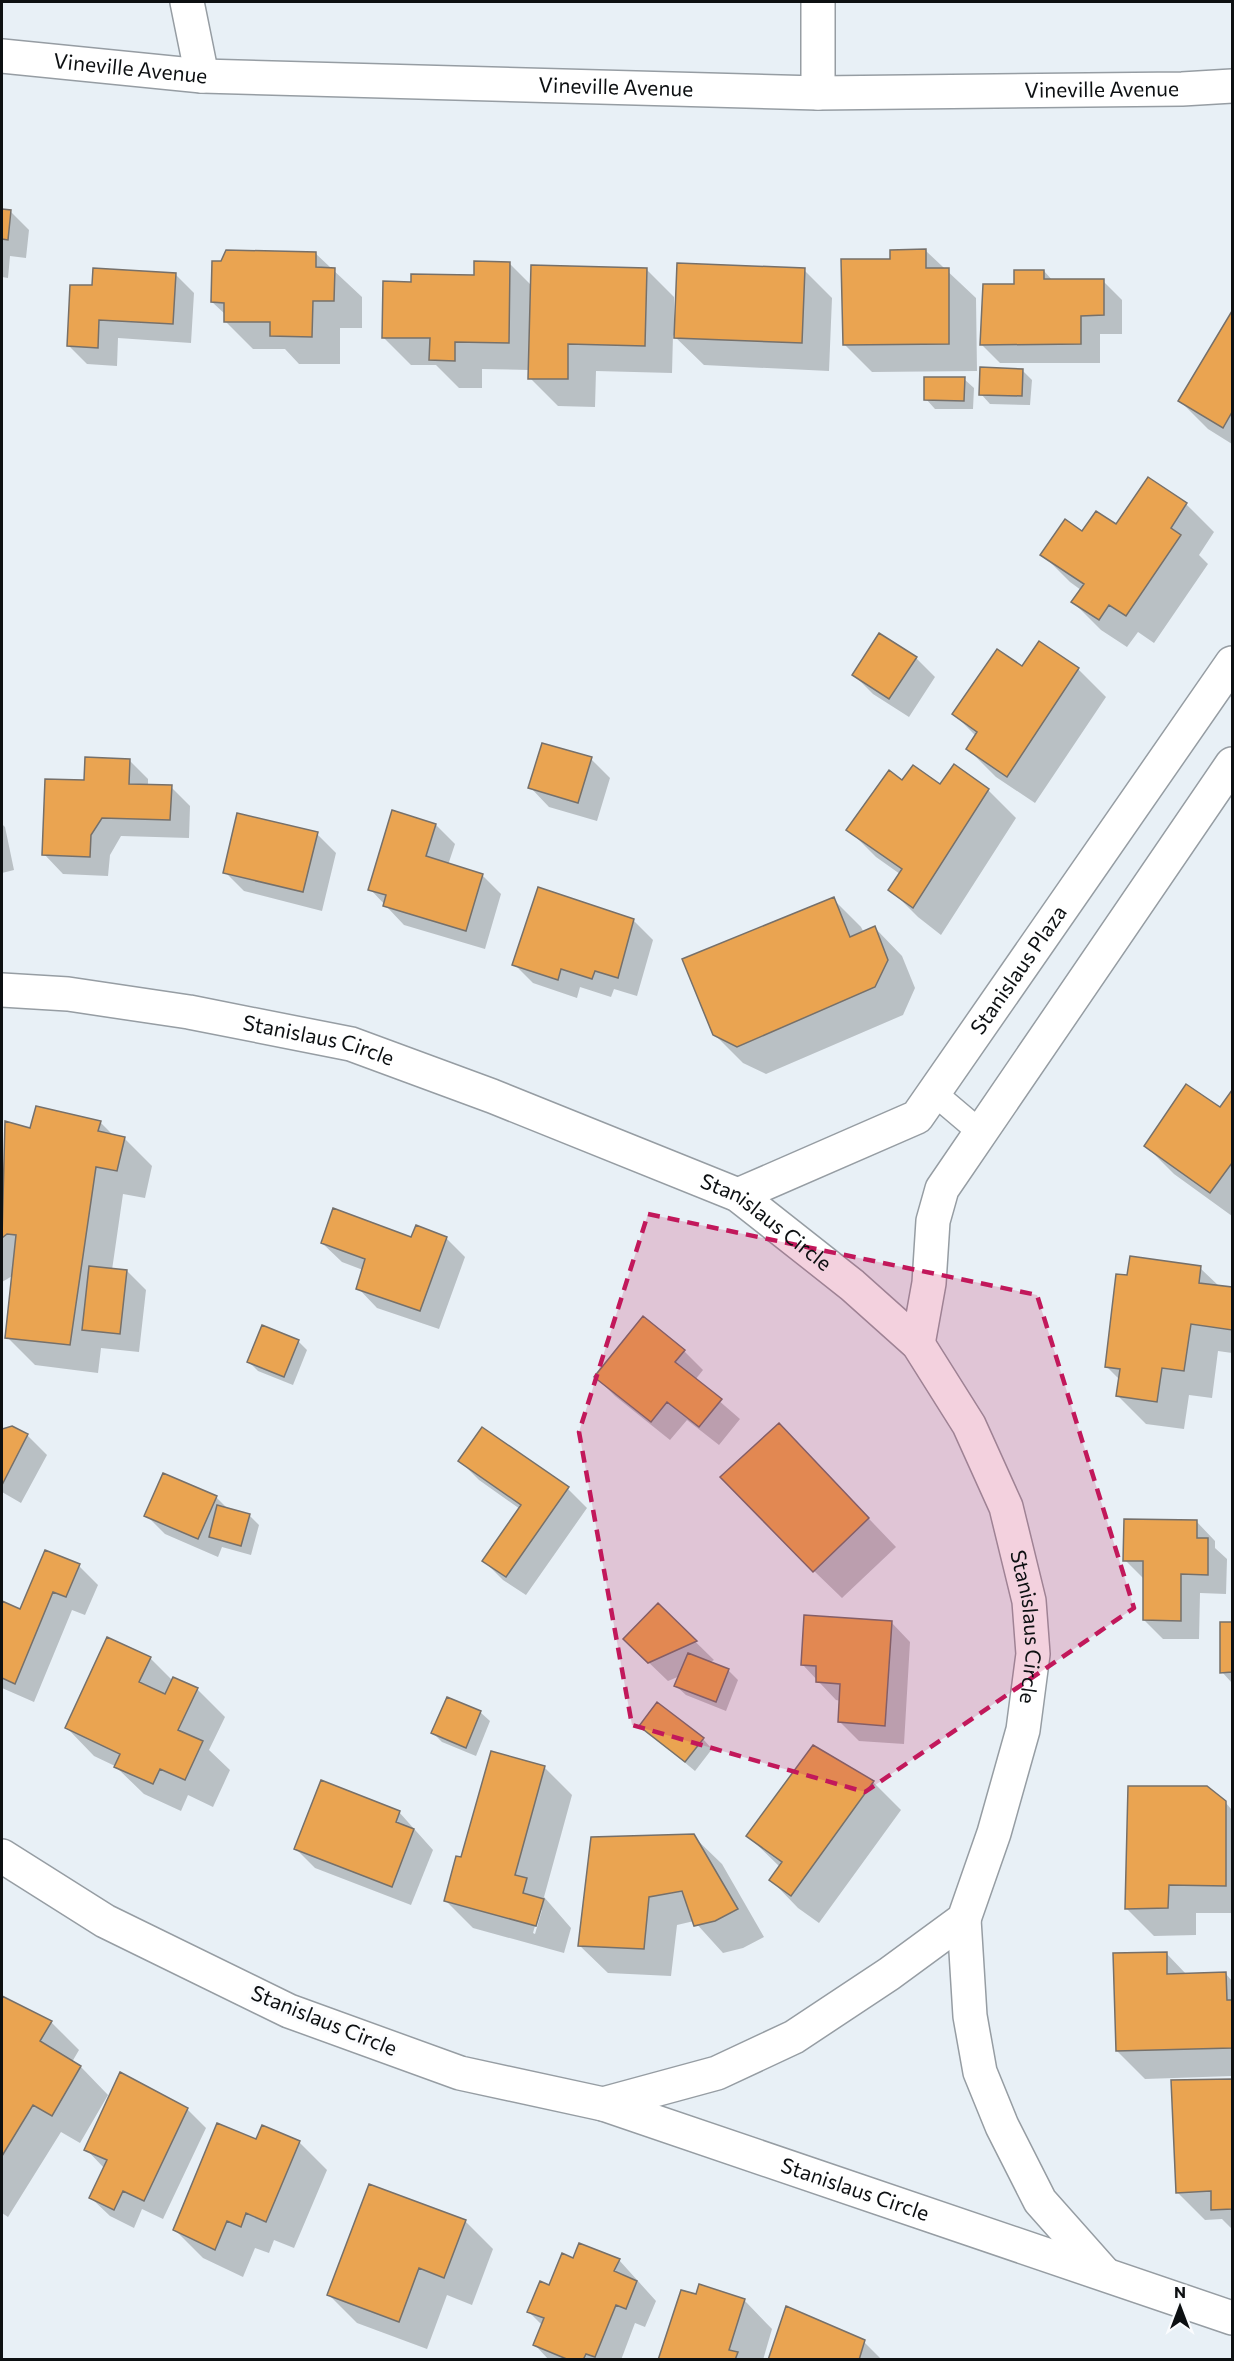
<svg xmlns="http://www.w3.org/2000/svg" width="1234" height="2361" font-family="Commissioner,sans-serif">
  <rect width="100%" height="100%" fill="#e8f0f6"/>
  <path fill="#0003" fill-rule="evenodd" d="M2,210L10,211L29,230L26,258L10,256L8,278L2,277Z
    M926,251L976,298L977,371L872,372L844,344L891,260Z
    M315,253L362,297V328H340V364H299L285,349H253L226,322V315L212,302Z
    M510,264L532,286L646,269L674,297V323L676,324L804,270L832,298L829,371L704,365L673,335L672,373L596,371L595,407L558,406L530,378V370L482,369V388H459L436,365H411L383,337L413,283L476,276Z
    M1044,271L1053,281H1103L1122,300V334H1100V363H1000L981,344L1015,286Z
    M175,274L194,293L191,343L118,338L117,366L87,364L68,345L94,287Z
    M1232,314V444L1208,429L1180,401Z
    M1022,370L1032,380L1030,405L990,404L981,394Z
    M964,379L974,388L973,409H935L926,399Z
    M1148,479L1186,504L1214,532L1199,555L1208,564L1154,643L1138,632L1127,647L1101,630L1073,602L1081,590L1070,582L1042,554L1117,526Z
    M1039,643L1078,669L1106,697L1035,803L996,777L968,749L976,736L954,714L1023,668Z
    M916,658L935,677L909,717L873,694L854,675Z
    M591,759L610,778L597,821L549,807L530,787Z
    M129,760L148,779V786L171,787L190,806L189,838L121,836L110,855L108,876L63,874L44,854L86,782Z
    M903,782L988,790L1016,818L941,935L918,917L890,889L900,874L876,857L848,829Z
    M393,812L436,825L455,844L448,865L482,875L501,894L485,949L404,925L370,889Z
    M2,824L5,827L14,870L2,873Z
    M317,834L336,853L322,911L244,891L225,872Z
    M539,889L634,921L653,940L637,996L614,989L611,997L580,987L577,998L533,983L514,964Z
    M833,899L861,927L864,933L875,928L902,956L915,988L903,1015L766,1074L743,1063L714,1034Z
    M1232,1092V1216L1174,1174L1146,1146L1220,1109Z
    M100,1122L114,1136L124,1138L152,1166L145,1198L123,1194L112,1270L127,1271L146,1290L139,1352L101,1348L98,1373L35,1365L7,1337L14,1275L2,1282V1182L5,1180L31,1130Z
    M446,1238L465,1257L439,1329L377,1308L358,1288L363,1270L342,1262L322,1243Z
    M1200,1268L1220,1287L1232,1289V1353L1218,1351L1212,1398L1189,1395L1184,1429L1146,1424L1118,1396L1120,1380L1106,1366L1129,1276Z
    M298,1341L307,1350L293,1385L258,1371L248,1361Z
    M684,1351L703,1370L695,1380L740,1419L719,1445L687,1420L670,1440L615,1396L596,1377Z
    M12,1428L28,1436L47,1455L21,1503L2,1492V1431Z
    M483,1429L568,1489L587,1508L526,1595L503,1580L484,1561L520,1509L479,1480L460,1461Z
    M806,1453L896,1547L842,1598L814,1571Z
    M216,1497L229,1510L250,1516L259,1525L251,1555L222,1547L218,1557L165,1534L146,1515Z
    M1196,1521L1215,1541V1548L1227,1559L1226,1594L1200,1593L1199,1639H1163L1144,1620V1579L1125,1560Z
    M79,1566L98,1585L85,1615L72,1610L34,1702L2,1688V1603L21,1611Z
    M658,1605L714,1660L709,1663L728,1670L738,1680L726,1711L686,1695L676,1686L680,1676L668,1681L644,1658Z
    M891,1622L910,1642L904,1744L859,1741L839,1721L841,1701L836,1700L802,1664Z
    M1221,1624H1232V1683L1222,1672Z
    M150,1658L173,1681L197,1689L225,1717L209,1750L230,1770L213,1807L188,1795L181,1811L144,1794L115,1766L94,1756L67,1728Z
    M480,1712L490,1721L476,1756L442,1742L433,1733Z
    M641,1726L703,1739L712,1749L695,1771Z
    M813,1747L873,1782L901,1810L819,1923L798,1908L771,1880L780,1867L748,1836Z
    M544,1767L572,1795L544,1897L571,1928L564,1953L473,1928L445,1900L463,1859ZM540,1908L542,1910L535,1934L533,1933Z
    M1225,1802L1232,1810V1913H1196V1935L1154,1936L1126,1908Z
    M399,1812L433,1850L411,1905L315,1868L296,1849Z
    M693,1836L722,1864L764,1937L743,1948L723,1953L694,1921L677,1925L671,1976L608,1973L580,1946Z
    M1166,1953L1187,1975L1226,1974L1232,1981V2076L1145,2079L1117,2051Z
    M2,1998L51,2022L79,2050L72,2062L81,2067L108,2095L80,2143L61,2132L8,2217L2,2213Z
    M1172,2081H1232V2229L1222,2219L1205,2220L1177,2192Z
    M187,2109L206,2128L163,2219L142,2209L134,2228L110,2216L90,2197L104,2168L86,2149Z
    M257,2141L299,2142L327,2170L294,2248L274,2240L269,2253L255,2248L243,2277L203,2258L175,2230Z
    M465,2221L493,2249L472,2305L447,2295L427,2349L357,2323L329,2295Z
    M574,2260H619L656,2301L645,2327L635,2323L621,2360H549L535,2345L543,2326L529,2312Z
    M700,2286L745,2301L772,2329L763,2360H659L697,2296Z
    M864,2342L882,2360H769Z"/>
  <path fill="#eaa451" stroke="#76706a" stroke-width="1.5" d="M2,209L11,210L8,240L2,239Z
    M926,249V268H949V344L843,345L841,259H890V250Z
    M226,250L316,252V267L335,268L334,301H313L312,337L270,336V322H224V303L211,302L212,261H221Z
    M474,261L510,262L509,343L455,342V361L429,360L430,338H382L383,281L411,282V274L474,275Z
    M677,263L805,268L802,343L674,338Z
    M531,265L647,268L645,346L568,344V379H528Z
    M93,268L176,273L173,324L99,320L98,348L67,346L70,285H92Z
    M1014,270H1044V279H1104V315L1081,316V344L980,345L983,284H1014Z
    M1232,311V412L1223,428L1178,401Z
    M980,367L1023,369L1022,396L979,395Z
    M924,377H965L964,401L924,400Z
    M1148,477L1187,503L1171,528L1181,535L1126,616L1109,605L1099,620L1071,602L1084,584L1040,555L1065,519L1082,531L1096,511L1116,524Z
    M879,633L917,657L889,699L852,675Z
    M1039,641L1079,668L1007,777L966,749L977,732L952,714L997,649L1022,666Z
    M542,743L592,757L578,803L528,788Z
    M85,757L130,759L129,784L172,785L170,820L102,818L91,835L90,857L42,855L45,779L84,780Z
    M954,764L989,789L913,908L888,890L902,869L846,830L889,770L902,780L913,765L940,784Z
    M392,810L436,824L426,856L483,874L466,931L383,906L386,895L368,890Z
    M237,813L318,832L303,892L223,873Z
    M538,887L634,919L618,978L595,971L592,979L561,969L558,980L512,965Z
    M834,897L850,937L875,926L888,960L875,987L737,1047L713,1035L682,959Z
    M1186,1084L1220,1107L1232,1090V1163L1210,1193L1144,1146Z
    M36,1106L101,1121L98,1131L125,1137L117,1171L96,1167L70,1345L5,1338L16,1235L7,1234L2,1238L5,1121L30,1128Z
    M333,1208L411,1237L416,1225L447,1237L420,1311L356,1289L365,1259L321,1243Z
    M1130,1256L1201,1266L1199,1283L1232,1287V1330L1191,1324L1184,1371L1162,1368L1157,1402L1116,1396L1120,1369L1105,1367L1116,1274L1127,1275Z
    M89,1266L127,1270L120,1334L82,1330Z
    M643,1316L685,1350L675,1362L722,1399L699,1427L667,1402L651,1422L594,1377Z
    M262,1325L299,1340L284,1377L247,1362Z
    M779,1423L869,1518L813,1572L720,1477Z
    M12,1426L28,1434L2,1485V1429Z
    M482,1427L569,1487L506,1577L482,1561L521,1505L458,1461Z
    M163,1473L217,1496L198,1539L144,1516Z
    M217,1505L250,1514L241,1546L209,1537Z
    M1124,1519L1197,1520V1538H1208V1575L1181,1574V1621L1143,1620V1561H1123Z
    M45,1550L80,1564L66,1597L53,1592L15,1684L2,1678V1601L20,1609Z
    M658,1603L697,1641L648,1663L623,1639Z
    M804,1615L892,1621L885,1726L838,1722L840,1684L816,1682V1666L801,1665Z
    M1220,1622H1232V1672L1220,1673Z
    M107,1637L151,1657L139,1682L165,1694L173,1677L198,1688L178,1730L203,1741L185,1780L160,1769L153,1784L114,1767L120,1754L65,1728Z
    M688,1653L729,1669L716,1702L674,1686Z
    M447,1697L481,1711L466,1748L431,1733Z
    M657,1702L704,1738L685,1762L639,1726Z
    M813,1745L874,1781L791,1896L769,1880L782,1862L746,1836Z
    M491,1751L545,1766L515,1875L527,1878L523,1893L544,1899L536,1926L444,1901L456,1856L461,1857Z
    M321,1780L400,1811L396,1822L414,1829L392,1887L294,1849Z
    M1128,1786H1207L1226,1801V1886L1169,1885L1168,1908L1125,1909Z
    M694,1834L738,1909L715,1921L694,1926L682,1891L649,1897L644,1949L578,1946L591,1837Z
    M1167,1952V1974L1226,1972L1227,2000H1232V2048L1116,2051L1113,1953Z
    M2,1996L52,2021L40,2041L81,2066L52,2116L33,2105L2,2156Z
    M120,2072L188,2108L144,2201L123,2191L114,2210L89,2198L107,2160L84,2150Z
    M1232,2079V2209L1211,2210V2191L1176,2193L1171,2080Z
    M217,2123L256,2139L262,2125L300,2141L266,2222L246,2213L241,2227L227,2221L215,2250L173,2230Z
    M369,2184L466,2220L444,2278L419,2268L399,2322L327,2295Z
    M579,2243L620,2259L614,2271L637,2281L626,2309L616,2305L595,2357L586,2354L583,2360H569L533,2345L544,2318L527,2312L540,2281L549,2285L562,2253L573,2258Z
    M699,2284L745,2299L729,2350L738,2352L735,2360H658L681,2290L696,2294Z
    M786,2306L865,2340L859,2360H768Z"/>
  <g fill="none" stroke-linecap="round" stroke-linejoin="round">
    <g stroke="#969da3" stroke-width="27">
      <path id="service" d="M934,1093L980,1132"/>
    </g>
    <g stroke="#969da3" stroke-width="36">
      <g id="minor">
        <path d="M187,2L202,76"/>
        <path d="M818,93V2"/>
        <path id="s1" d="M2,990L68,994L189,1012L351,1044L492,1096L738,1195L852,1285L918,1344L969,1425L1006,1507L1029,1601L1033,1654L1023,1730L994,1833L964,1919L889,1974L794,2037L717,2073L603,2104L460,2073L289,2011L105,1921L2,1856"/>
        <path id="s2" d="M738,1195L917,1117L1232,663"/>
        <path d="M918,1344L929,1283L933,1221L942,1189L1232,764"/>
        <path d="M964,1919L970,2016L980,2072L1002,2126L1040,2201L1103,2272"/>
        <path id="s3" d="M603,2104L1232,2318"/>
      </g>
    </g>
    <g stroke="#969da3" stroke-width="36">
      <g id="primary">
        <path id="s4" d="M2,56L202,76L818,93L1182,89L1232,86"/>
      </g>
    </g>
    <use href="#service" stroke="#fff" stroke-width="24"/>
    <use href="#minor" stroke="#fff" stroke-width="33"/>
    <use href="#primary" stroke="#fff" stroke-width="33"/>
  </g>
  <path fill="#c2185b" fill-opacity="0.2" stroke="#c2185b" stroke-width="4.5" stroke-dasharray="12 8" stroke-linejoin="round" d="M648,1214L1037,1295L1134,1608L865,1792L632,1725L579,1432Z"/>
  <g text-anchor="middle" stroke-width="6" stroke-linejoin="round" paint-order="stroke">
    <g font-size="21" fill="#0d1012" stroke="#fbfcfe">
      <text dy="7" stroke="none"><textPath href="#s4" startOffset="129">Vineville Avenue</textPath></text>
      <text dy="7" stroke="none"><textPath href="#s4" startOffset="615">Vineville Avenue</textPath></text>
      <text dy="7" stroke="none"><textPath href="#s4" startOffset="1101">Vineville Avenue</textPath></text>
      <text dy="7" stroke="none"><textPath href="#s2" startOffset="374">Stanislaus Plaza</textPath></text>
      <text dy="7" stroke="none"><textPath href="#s1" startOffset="321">Stanislaus Circle</textPath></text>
      <text dy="7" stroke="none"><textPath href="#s1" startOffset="807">Stanislaus Circle</textPath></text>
      <text dy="7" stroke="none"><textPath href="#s1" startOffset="1311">Stanislaus Circle</textPath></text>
      <text transform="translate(324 2021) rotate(22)" y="7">Stanislaus Circle</text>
      <text dy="7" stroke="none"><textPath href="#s3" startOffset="266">Stanislaus Circle</textPath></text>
    </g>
  </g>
  <rect width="1234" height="2361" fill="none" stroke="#0d1012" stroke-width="6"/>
  <g transform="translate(1180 2307)" stroke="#fbfcfe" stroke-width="4.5" paint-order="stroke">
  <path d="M0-4.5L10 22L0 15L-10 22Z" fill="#0d1012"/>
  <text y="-9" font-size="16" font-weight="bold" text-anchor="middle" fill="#0d1012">N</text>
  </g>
</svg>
